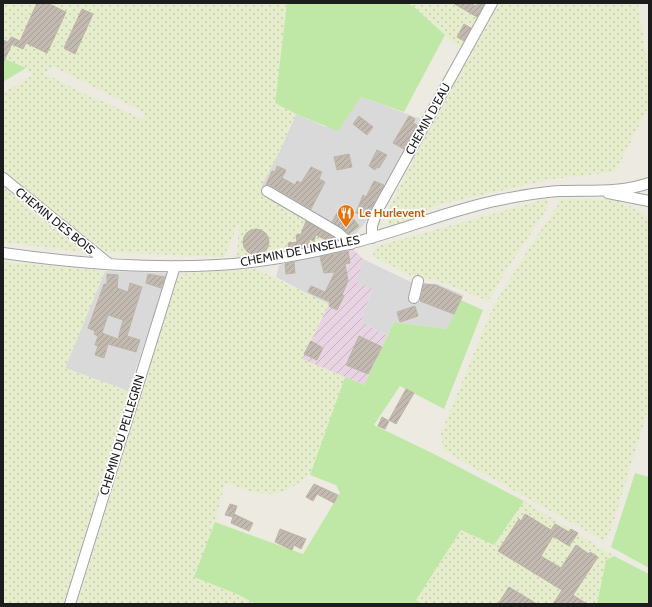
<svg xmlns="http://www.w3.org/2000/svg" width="652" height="607" font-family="Cabin,sans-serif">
  <defs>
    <pattern id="industrial-furrows" width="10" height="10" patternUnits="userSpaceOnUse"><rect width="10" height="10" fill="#e7d3e1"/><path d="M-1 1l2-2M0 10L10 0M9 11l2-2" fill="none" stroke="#c6b5c0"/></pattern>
    <pattern id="farmland-dots" width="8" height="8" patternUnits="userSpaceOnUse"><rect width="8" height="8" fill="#e6edcc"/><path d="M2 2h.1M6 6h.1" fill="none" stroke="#c5cbaf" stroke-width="1.8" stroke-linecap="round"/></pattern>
    <pattern id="building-hatch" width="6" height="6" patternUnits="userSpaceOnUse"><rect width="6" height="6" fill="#c2bab1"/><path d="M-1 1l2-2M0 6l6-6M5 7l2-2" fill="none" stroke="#a69f98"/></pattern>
  </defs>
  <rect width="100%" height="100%" fill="#edebe1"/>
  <path fill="#dad9d9" d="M361,97L421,119L369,218L352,238L261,186L281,148L296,114L326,127Z
    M338,251L341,279L331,306L276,277L279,265Z
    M363,259L413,283L437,284L464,295L448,329L394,322L387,336L364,323L362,317L373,289L356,282Z
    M105,271L169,273L128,391L65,368Z"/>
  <path fill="url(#industrial-furrows)" d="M352,248L363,259L357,282L373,289L362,317L364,323L387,336L364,385L302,359L329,304L331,305L341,279L338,251Z"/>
  <path fill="url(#farmland-dots)" fill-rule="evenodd" d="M3,3H287L275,103L296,114L281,148L260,189L336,233L343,239L334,244L237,258L239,222L224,257L106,252L3,172V93L33,75L26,68L3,58ZM54,67L145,113L143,119L83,93L44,73Z
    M407,3H488L460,49L413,6Z
    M500,3H638L649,75V106L615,172L552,179L441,204L389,228V208L425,137Z
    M3,187L83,252L3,242Z
    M549,198L546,210L507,269L488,301L433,279L414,277L372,256L377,246Z
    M562,199H614L639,210L649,219V407L611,529L604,541L453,456L443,449L441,433L494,305L531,245Z
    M3,262L105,271L65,368L128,391L64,604H3Z
    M256,269L329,304L302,359L345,377L310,475L288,490L275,494L257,493L225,483L215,522L194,577L237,594L256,604H77L179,274Z
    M524,501L614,556L606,560L597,604H422L416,600L461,530L494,545Z"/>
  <path fill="#bfe8a7" d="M287,3H407L413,6L445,35L404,112L361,97L338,131L296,114L275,103Z
    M3,58L26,68L3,82Z
    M461,300L483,310L444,409L400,386L374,425L434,454L524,501L494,545L461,530L416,600L422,604H256L237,594L194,577L215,522L303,554L340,493L336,485L310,475L345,377L364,385L394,322L447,329Z
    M635,473L649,477V568L611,547Z
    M614,556L649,574V604H597L606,560Z"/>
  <path fill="url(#building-hatch)" stroke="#bfb3a4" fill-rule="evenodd" d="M37,3H47L66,12L47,53L26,43L23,49L12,44L3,63V40L8,42L11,37L20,41Z
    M453,3H470L476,6L478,3H485L477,17Z
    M82,9L93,14L75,54L64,48Z
    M464,24L471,28L464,41L457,37Z
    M359,116L373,127L367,135L353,124Z
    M409,116L415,119L413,123L417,125L404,149L393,143Z
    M377,150L387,155L379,168L377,167L375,170L369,166Z
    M349,154L352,167L337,170L334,157Z
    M277,166L286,170L282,178L295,185L297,181L301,183L311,167L322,172L319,179L325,182L311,209L270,185H266L272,171L275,172Z
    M374,181L384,185L366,217L356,213L363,195L366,197Z
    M341,206L342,207L343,206L359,226L349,234L332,222Z
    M306,221L333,237L334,241L330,242L316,235L314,241L309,239L310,246L289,250L288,243L297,242L296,235L301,234Z
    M243 242a13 13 0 1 1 26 0a13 13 0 1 1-26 0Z
    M348,251L350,263L345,264L348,281L342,295L344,296L337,310L329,306L330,302L308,292L311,286L325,292L335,272L324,273L320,257Z
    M294,262L295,273L286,274L285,264Z
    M107,274L118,275L117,288L128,292L130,283L142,287L127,336L140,340L136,352L108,344L104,358L95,355L98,346L95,345L98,336L94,334L95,331L88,328L104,284H107ZM108,315L123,320L118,339L102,333Z
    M148,274L165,277L161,288L146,283Z
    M424,284L436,285L462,297L454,314L420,301Z
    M415,306L418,316L400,322L397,312Z
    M359,336L382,347L368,374L346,365Z
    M311,341L323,348L317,360L304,354Z
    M406,389L414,393L396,424L389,420Z
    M382,417L389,421L385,429L378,426Z
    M314,484L338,495L334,503L317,494L313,501L306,497Z
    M230,504L237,506L233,517L225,515Z
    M234,514L253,523L249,531L231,523Z
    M525,514L551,530L555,524L569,532L571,529L578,533L569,546L553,536L541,556L561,568L576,545L589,554L590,552L598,557L573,595L587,604H553L562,590L498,551L519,519L521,521Z
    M280,529L306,539L301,549L294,545L292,550L275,542Z
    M509,587L537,604H498Z"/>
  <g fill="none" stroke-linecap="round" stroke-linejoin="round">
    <g stroke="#a3a3a3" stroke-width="12">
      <path id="minor" d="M3,178L108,263
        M267,191L337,232L351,244
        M608,193L649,201
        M372,238V226L377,211L492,3
        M3,253C73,263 146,269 217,265C258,263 301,255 340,246C394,234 445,211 499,200C519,196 540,192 561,191C589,190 622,193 649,183
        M414,298L418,281
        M70,604L175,266"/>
    </g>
    <use href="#minor" stroke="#fff" stroke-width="10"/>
  </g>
  <defs>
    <g id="restaurant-pin" transform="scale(0.9)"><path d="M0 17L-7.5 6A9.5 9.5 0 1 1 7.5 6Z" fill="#e8710a" stroke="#fff"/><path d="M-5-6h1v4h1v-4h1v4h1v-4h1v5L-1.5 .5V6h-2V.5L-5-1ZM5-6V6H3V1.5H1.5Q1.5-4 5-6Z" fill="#fff"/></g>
  </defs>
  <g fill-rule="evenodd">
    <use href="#restaurant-pin" x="346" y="213"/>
  </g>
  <g text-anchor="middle" stroke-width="3.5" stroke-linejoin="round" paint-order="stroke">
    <g font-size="12" fill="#1c1c1c" stroke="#fff">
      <text transform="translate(428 119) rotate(-61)" y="4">CHEMIN D'EAU</text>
      <text transform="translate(55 221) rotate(39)" y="4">CHEMIN DES BOIS</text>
      <text transform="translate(300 251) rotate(-11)" y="4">CHEMIN DE LINSELLES</text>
      <text transform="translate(122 435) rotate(-73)" y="4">CHEMIN DU PELLEGRIN</text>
    </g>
    <g font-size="12" font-weight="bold" fill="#c56008" stroke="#fff" text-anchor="start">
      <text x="359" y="217">Le Hurlevent</text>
    </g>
  </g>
  <rect width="652" height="607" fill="none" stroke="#1c1c1c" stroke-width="8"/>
</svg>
